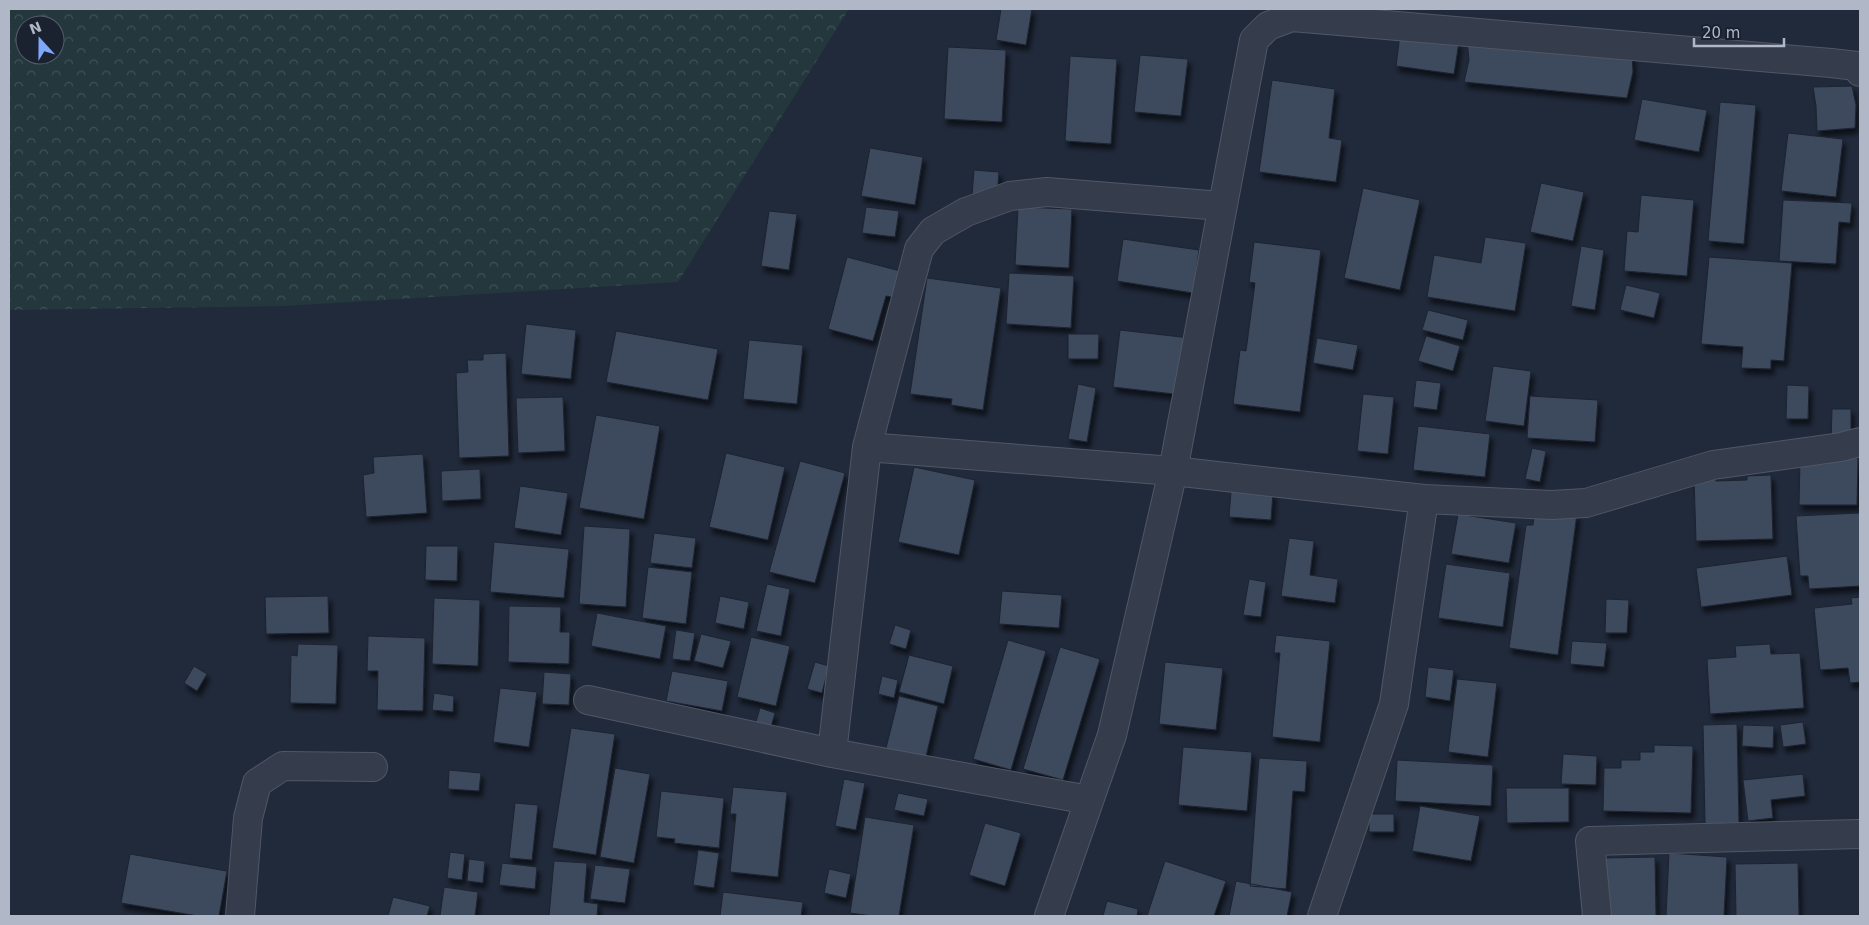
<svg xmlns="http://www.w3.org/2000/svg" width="1869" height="925" font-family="'DejaVu Sans',sans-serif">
  <defs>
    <pattern id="forest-crowns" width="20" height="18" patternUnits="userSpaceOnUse" patternTransform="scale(1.25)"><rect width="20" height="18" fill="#23373c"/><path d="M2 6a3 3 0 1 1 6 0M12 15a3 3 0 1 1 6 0" fill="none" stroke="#405257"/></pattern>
    <filter id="shadow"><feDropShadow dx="3" dy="5.5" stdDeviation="2.5" flood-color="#0009"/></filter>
  </defs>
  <rect width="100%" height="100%" fill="#212a3b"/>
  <path fill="url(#forest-crowns)" fill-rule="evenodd" d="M9,9H849L678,282L285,306L9,310ZM25,25H55V55H25Z"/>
  <path fill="#3d485b" stroke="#1c2432" filter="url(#shadow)" d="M1001,9H1032L1026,45L996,40Z
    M1400,34L1459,42L1454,74L1396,66Z
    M1467,40L1632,53L1633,72L1627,98L1464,82L1469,60Z
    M948,47L1006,50L1002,122L944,119Z
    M1140,55L1188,59L1181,116L1134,112Z
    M1070,56L1117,59L1111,144L1065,141Z
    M1272,80L1335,89L1329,138L1342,140L1336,182L1259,172Z
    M1852,86L1856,105L1855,128L1817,131L1816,106L1813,87Z
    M1642,99L1707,110L1699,152L1634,140Z
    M1720,102L1756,105L1744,244L1708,241Z
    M1788,133L1843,139L1836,197L1781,191Z
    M870,148L923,157L915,205L861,196Z
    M974,170L999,172L997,197L972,196Z
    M1541,183L1584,192L1573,241L1530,232Z
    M1363,188L1420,200L1400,290L1344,278Z
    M1641,195L1694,200L1687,276L1624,271L1627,231L1638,232Z
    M1783,200L1852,203L1850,223L1839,222L1836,264L1779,261Z
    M866,207L899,211L895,237L862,233Z
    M1018,207L1072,209L1069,268L1015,265Z
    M769,211L797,214L789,270L761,266Z
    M1485,237L1526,243L1515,311L1427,297L1434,255L1481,263Z
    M1123,239L1199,250L1193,293L1117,281Z
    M1254,242L1321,250L1300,412L1233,404L1240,350L1246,351L1255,283L1249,282Z
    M1581,246L1604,250L1595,310L1571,306Z
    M847,257L904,272L897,298L886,296L873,341L828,329Z
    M1709,257L1792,263L1784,361L1771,360V369L1741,368L1743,347L1701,344Z
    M1009,273L1074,276L1071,328L1006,324Z
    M927,278L1001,288L983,410L951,405L952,399L910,394Z
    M1626,285L1660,293L1654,318L1620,310Z
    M1428,310L1468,320L1463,340L1422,330Z
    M526,324L576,330L571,379L521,374Z
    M1120,330L1190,338L1183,395L1113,387Z
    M616,331L718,349L708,400L606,382Z
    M1068,334H1099L1098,359H1068Z
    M1426,336L1460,346L1453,371L1418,361Z
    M1317,338L1358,345L1353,370L1313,363Z
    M749,340L803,345L797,404L743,399Z
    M506,353L509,456L459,458L456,373L468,372L467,360H483V354Z
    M1493,366L1531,371L1524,426L1485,421Z
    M1416,380L1441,383L1437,410L1413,407Z
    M1078,384L1096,388L1087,442L1068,439Z
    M1787,385L1809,386L1808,419H1786Z
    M1363,394L1394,397L1388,454L1357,451Z
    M1530,396L1598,400L1595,442L1527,438Z
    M563,397L565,451L518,453L516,398Z
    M1832,409H1851V441H1831Z
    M596,415L660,426L644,519L579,508Z
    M1418,426L1490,434L1485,477L1413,470Z
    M1532,448L1546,451L1540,482L1525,479Z
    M726,453L785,467L768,540L709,527Z
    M423,454L427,513L366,517L363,475L374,473L373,457Z
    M1800,458H1858L1857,505H1799Z
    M800,461L845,473L815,583L769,572Z
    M914,467L975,480L959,555L898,542Z
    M480,469L481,499L442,501L441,471Z
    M1771,475L1773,539L1696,541L1694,478L1716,477V481L1747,480V476Z
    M520,486L568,493L561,535L514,528Z
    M1231,491L1273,493L1271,520L1229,517Z
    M1535,509L1577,514L1558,655L1509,648L1526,525H1533Z
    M1860,513V586L1809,589L1808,576H1800L1796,516Z
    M1458,514L1516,523L1509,563L1451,554Z
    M584,526L630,529L626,607L579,604Z
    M654,533L696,538L692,568L650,563Z
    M1289,538L1314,541L1310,575L1338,579L1335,603L1281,596Z
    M494,542L569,549L564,598L490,592Z
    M426,546H458L457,581L425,580Z
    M1787,556L1792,595L1701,607L1696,568Z
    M1446,564L1510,573L1503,627L1438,618Z
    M648,567L692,572L686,624L642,618Z
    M1249,579L1266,582L1261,617L1243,615Z
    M767,584L790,589L781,636L756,631Z
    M1002,591L1062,595L1059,628L999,624Z
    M328,596L329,633L266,634L265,597Z
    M720,596L749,602L744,629L715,623Z
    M1860,597V682L1850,683L1848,668L1820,670L1814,608L1852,604L1851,598Z
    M434,598L480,600L478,666L432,664Z
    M1606,599L1629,600L1627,633H1605Z
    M509,606L561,607L560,632H570L569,664L508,662Z
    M597,613L666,626L660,659L591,646Z
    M895,625L911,630L906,649L889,644Z
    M676,630L695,633L690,661L672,659Z
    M701,634L731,641L723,668L694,661Z
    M1276,635L1330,641L1320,742L1272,737L1280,653H1274Z
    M368,636L425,638L423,711L377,710L378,671H367Z
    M751,637L790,646L776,706L737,697Z
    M1008,640L1046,651L1011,770L973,759Z
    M1572,641L1607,643L1604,667L1570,664Z
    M298,644L338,645L336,704L290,703L291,655L297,656Z
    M1770,644L1771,654L1800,653L1804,708L1710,714L1707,659L1736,657L1735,646Z
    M1060,647L1100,659L1063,780L1023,769Z
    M909,655L953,666L944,704L899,692Z
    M815,662L829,666L822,693L807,689Z
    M1165,662L1223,668L1216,730L1159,724Z
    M194,666L207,674L197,691L184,683Z
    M1428,667L1454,670L1450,701L1425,697Z
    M672,671L728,681L722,711L666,701Z
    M544,672L571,674L569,705L542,704Z
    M882,676L898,680L894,698L878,694Z
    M1457,679L1497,683L1488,757L1448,752Z
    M500,688L537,692L529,747L493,742Z
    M434,693L454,696L453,712L432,710Z
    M899,696L938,706L925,761L885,752Z
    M760,708L775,713L768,737L753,732Z
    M1803,722L1806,744L1783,747L1780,725Z
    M1737,724L1739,823L1705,824L1703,725Z
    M1743,725L1774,726L1773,748L1742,746Z
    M571,728L615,734L596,855L552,848Z
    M1654,745L1693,746L1691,813L1603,811L1604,768H1621V760H1640V752H1654Z
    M1183,747L1252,752L1247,811L1178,805Z
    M1563,754L1597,756L1596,785L1561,784Z
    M1259,758L1307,761L1305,792L1293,791L1286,889L1250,886Z
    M1397,760L1493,765L1491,806L1395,801Z
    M615,768L650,774L634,863L600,857Z
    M449,770L481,773L479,791L448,789Z
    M1803,774L1805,796L1771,800L1773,818L1748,821L1743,780Z
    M844,779L865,783L856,830L835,826Z
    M733,787L787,792L778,877L730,872L736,814H730Z
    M1506,788H1569V822L1507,823Z
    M661,791L724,798L719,848L674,843L675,839L656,837Z
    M898,793L928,799L924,816L894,810Z
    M515,803L538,805L532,860L509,858Z
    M1420,806L1480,816L1471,861L1412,851Z
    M1369,814H1394V832H1369Z
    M865,817L914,825L899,916H872L850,913Z
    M985,823L1021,833L1005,886L969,875Z
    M698,850L719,853L714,888L693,885Z
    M450,852L465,854L462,880L447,878Z
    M1669,853L1727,857L1724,916H1666Z
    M130,854L227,871L219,916H198L121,903Z
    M1655,857L1656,916H1604V858Z
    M469,859L485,861L483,883L467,881Z
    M554,861L587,863L584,902L598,904L597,916H549Z
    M1165,861L1226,881L1214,916H1147Z
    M502,863L537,867L535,889L499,885Z
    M1798,863L1799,916H1736L1735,864Z
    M595,865L630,869L625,903L590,899Z
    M829,869L851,874L846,898L824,893Z
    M1236,881L1292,892L1287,916H1229Z
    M444,887L478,892L475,916H440Z
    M723,892L803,902L801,916H720Z
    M393,897L430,906L427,916H388Z
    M1107,901L1138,909L1137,916H1103Z"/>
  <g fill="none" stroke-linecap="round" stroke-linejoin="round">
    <g stroke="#505766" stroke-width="30">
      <path id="street" d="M867,447L1173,471L1424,499L1552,505L1586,503L1713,465L1841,447L1860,442
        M588,700L832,753L1089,800
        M832,753L867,447L919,249L933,231L966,212L1010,196L1047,192L1222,206
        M240,916L248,818L257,783L283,766L373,767
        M1049,916L1112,735L1173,471L1254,40L1268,26L1292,17L1831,63L1857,66L1860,72
        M1322,916L1394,704L1424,499
        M1597,916L1590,841L1860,834"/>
    </g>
    <use href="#street" stroke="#353c4b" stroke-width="28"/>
  </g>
  <rect width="1869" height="925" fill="none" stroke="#b0b7c7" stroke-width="20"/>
  <g transform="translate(40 40) rotate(339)"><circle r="24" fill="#1a2230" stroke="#565e6c"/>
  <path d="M0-4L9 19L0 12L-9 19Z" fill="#81a7fb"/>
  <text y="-8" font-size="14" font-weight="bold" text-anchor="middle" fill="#b0b7c7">N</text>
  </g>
  <path d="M1694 38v8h90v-8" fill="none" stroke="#b0b7c7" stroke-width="2.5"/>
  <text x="1702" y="38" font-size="15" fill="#b0b7c7" stroke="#1a2230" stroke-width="4" paint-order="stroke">20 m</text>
</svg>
